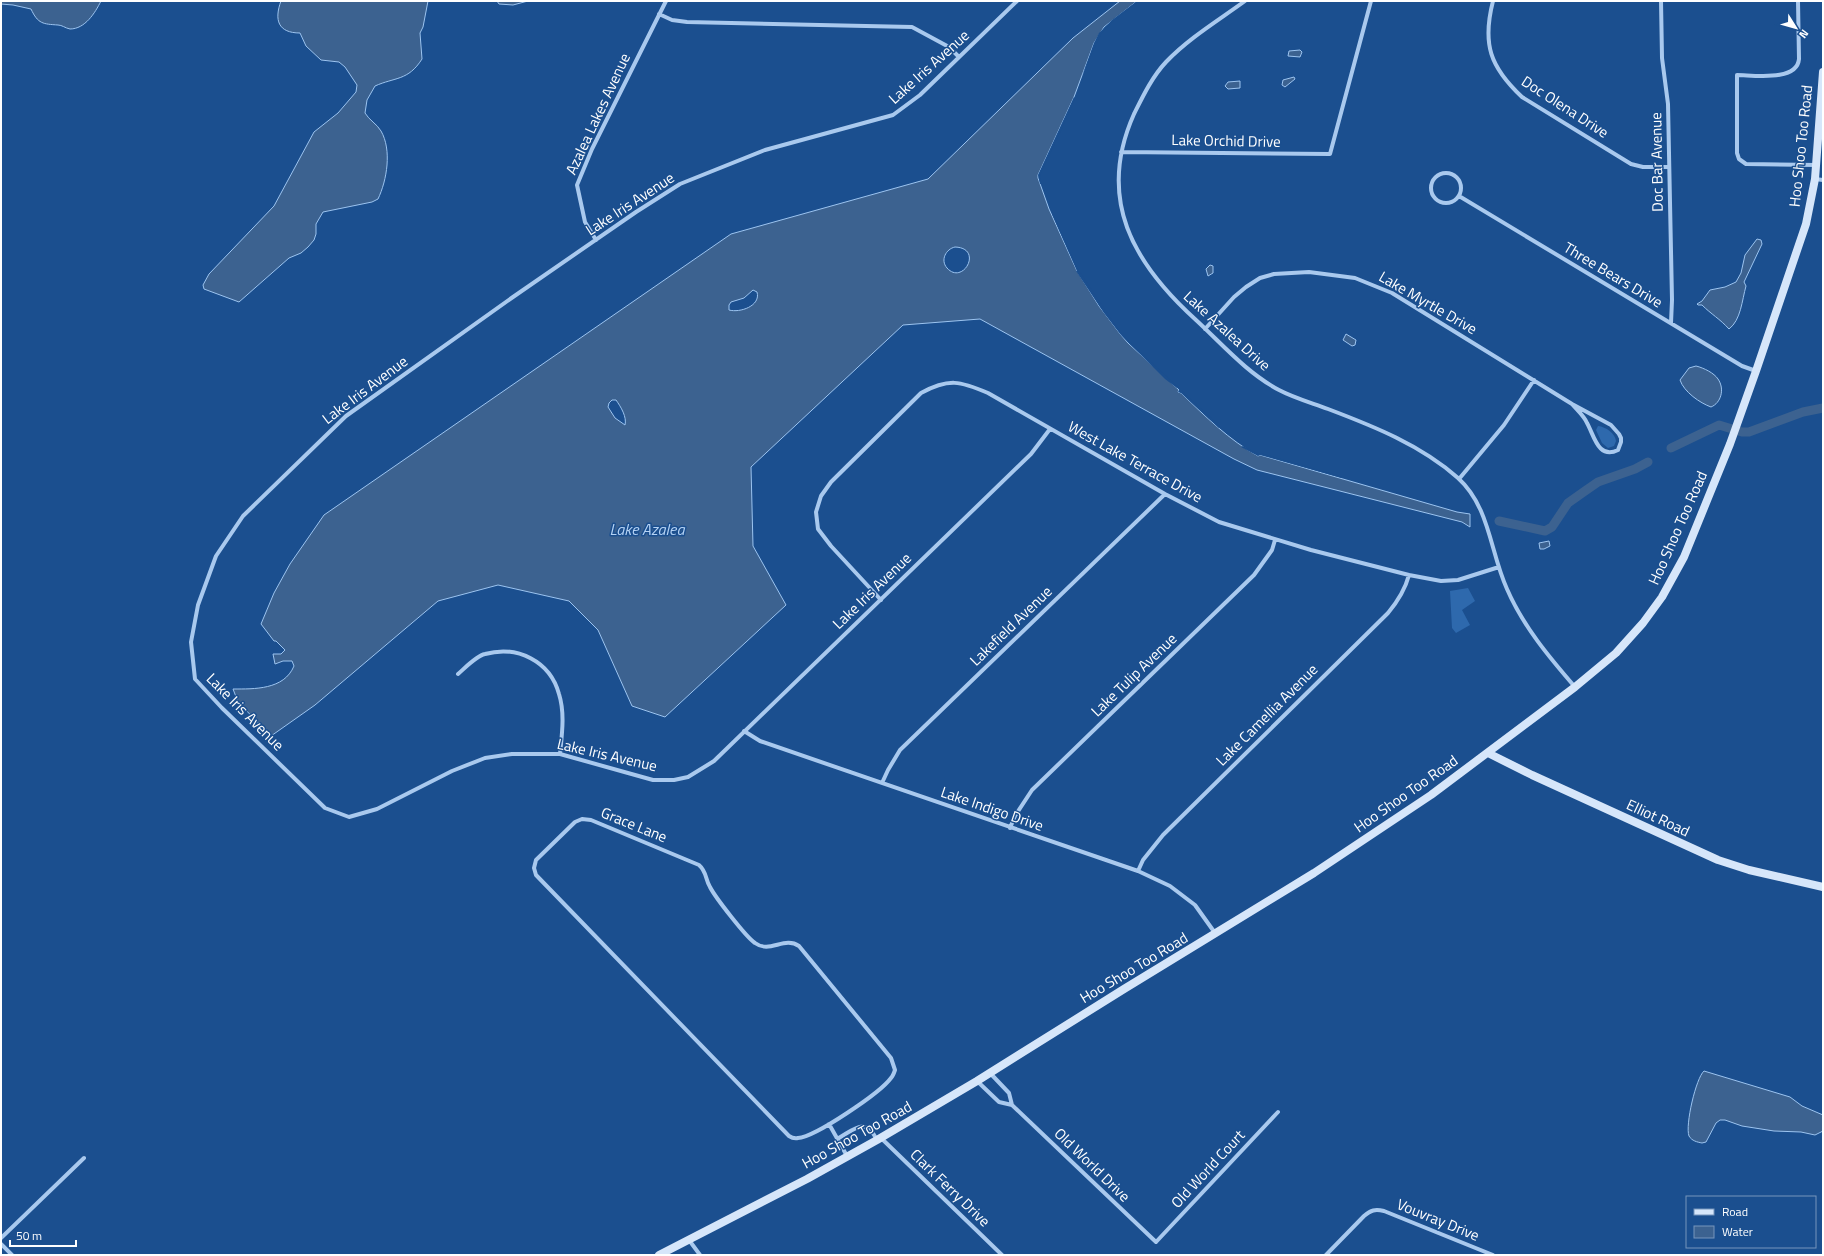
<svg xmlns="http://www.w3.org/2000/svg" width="1824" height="1256" font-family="'Titillium Web',sans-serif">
  <rect width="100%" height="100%" fill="#1b4f8f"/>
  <path fill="#2e69ad" d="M1598,426C1606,427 1615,433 1616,441L1614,446L1608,448L1602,443L1596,430Z
    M1468,588L1475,601L1462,610L1470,625L1456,633L1452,628L1450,591Z"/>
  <path fill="#3c6290" stroke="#9cc4f0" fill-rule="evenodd" d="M1,1H101C95,13 85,29 70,29C65,28 62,25 58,25C43,24 38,24 31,9L13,5L1,4Z
    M281,1H428L423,27L420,33L422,59C408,81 395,77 375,86L367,100L365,113C369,120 377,124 381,131C392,150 387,180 378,199L372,202L323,212L316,224V234L314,240L308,247L301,253L289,258L239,302L204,289L203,285L209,274L274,206L314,132L338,113L356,92L357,85L345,67L339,62L321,60L306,46L300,33C278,33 274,20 281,1Z
    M497,1H528L513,5L499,4Z
    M1120,1H1137L1104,27L1094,43L1074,97L1038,175V178L1049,209L1077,271L1099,306L1121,335L1128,343L1179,390L1178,392L1181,393C1205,416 1229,440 1258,456L1260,455L1457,512L1470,514V527L1462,522L1257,470L1234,459L980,319L903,325L751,467L753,546L786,605L665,717L632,706L598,630L569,601L498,585L438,601L315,705L271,736L238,702L233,689C254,689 284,690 294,666L292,661H283L275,664L273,654H281L285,650L276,641H274L261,624L274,593L290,564L324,515L731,234L928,179L1073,38ZM955,247C984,248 963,286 947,268C940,260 946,249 955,247ZM753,290L757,292C761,306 740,313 729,310V305L731,302L744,298ZM612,400H616C621,407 627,417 625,425L615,418L608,407L609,403Z
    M1300,50L1302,52L1300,57L1288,56L1289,51Z
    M1294,77L1295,79L1285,87L1282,85L1283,80Z
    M1240,81V88L1228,89L1225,86L1228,82Z
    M1757,239L1761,240L1762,244L1744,282L1746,286C1742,300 1741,320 1729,329C1720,319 1711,314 1702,305H1698L1697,304L1702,301L1710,290L1725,287L1736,282L1741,273L1745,255Z
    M1210,265L1213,266V273L1208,276L1206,269Z
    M1346,334L1356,340L1355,345L1352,346L1343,340Z
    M1696,366C1704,368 1714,373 1718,379C1725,389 1721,403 1711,407C1700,403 1684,392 1680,380L1689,368Z
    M1549,541L1550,546L1544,549H1540L1539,543Z
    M1704,1071L1790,1097L1802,1106L1823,1115V1131L1815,1135L1801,1132L1774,1131L1742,1126L1725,1120H1720L1716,1123L1706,1142L1702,1143C1697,1142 1692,1141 1689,1136C1685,1125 1696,1078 1704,1071Z"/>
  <path fill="#1b4f8f" d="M1137,1H1139L1112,22L1101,34L1082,76L1094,43L1099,33L1112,20Z
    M1074,97L1075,98L1064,124L1040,175L1041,184H1040L1038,175Z
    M1052,214H1053L1079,272H1080L1122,335L1178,387L1177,388L1165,379L1121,335L1104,313L1076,271H1077Z
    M1180,389L1220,426L1219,428L1181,393L1178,392Z
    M1243,446L1258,454L1260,453L1342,477V478L1260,455L1258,456L1241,447Z"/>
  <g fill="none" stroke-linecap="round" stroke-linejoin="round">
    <path stroke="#3c6290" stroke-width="9" d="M1671,448L1719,425L1742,432H1749L1803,412L1823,408
      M1499,521L1545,531L1552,527L1568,503L1585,491L1598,482L1635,469L1648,462"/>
    <path stroke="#a9c9ee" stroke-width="4" d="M1017,1L920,95L893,115L765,150L680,184L636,212L513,297L346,416L243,516L216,556L198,605L191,642L195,679L222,708L325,808L349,817L377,809L452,771L485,758L512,754H560L653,780H674L688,777L714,761L1031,454L1050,429
      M1245,1C1219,20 1189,38 1166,62C1152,77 1143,96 1134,114C1096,199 1133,263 1196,320C1223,345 1247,373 1279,390C1294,398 1312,403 1328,409C1373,426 1421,445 1458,478C1490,507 1490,552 1507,589C1523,626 1549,657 1575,687
      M1493,1C1482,44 1490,67 1522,97L1631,164L1643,167H1669
      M1661,1L1662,58L1668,104L1672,300L1671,323
      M1798,1L1799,59C1797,82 1753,75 1737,75V153L1739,159L1746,164L1816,165
      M659,14L672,20L687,22L912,27L949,47L959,57
      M1121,152L1330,154L1371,1
      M1431 188a15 15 0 1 1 30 0a15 15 0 1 1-30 0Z
      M1815,179L1823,180
      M1459,196L1742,366L1756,371
      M596,240L585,222L577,185L592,149L666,1
      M1205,329L1234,297L1246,287L1260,278L1274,274L1309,272L1355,278L1392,293L1572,404L1611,425L1619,434L1621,438V442L1618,450C1598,460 1594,435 1587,423C1584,416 1577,410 1572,404
      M1459,479L1504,425L1534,380
      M881,600L831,546L818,529L816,512L821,496L831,482L921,393C949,378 960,381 988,393L1165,494L1219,522L1311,550L1409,575L1441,581L1458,580L1499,567
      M458,674C465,668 476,656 485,654C517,645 550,661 559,694C565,713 562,734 560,754
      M744,731L760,741L1138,871L1170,886L1195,905L1215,933
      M882,783L888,770L900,750L1165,494
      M582,819L591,820L699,865C707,872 705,879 710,887C715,897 746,937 755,943C770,954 784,936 799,946L891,1058L895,1070C894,1073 893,1076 891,1078C880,1093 815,1137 798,1138C794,1139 792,1138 789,1136L536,875L534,868L536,860L575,822Z
      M1010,828L1015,816L1032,790L1254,575L1272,550L1275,540
      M1138,871L1143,860L1163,835L1388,613C1398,601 1405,590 1409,575
      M990,1073L1009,1093L1012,1105
      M977,1081L999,1102L1012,1105L1156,1242L1278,1112
      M829,1124L847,1156
      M881,1138L1002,1255
      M837,1139C855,1129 865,1116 877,1140
      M1,1238L84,1158
      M689,1240L700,1255
      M1,1244L12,1255
      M1326,1255L1364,1216C1371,1210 1375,1209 1384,1211L1493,1255"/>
    <path stroke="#d6e6fa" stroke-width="8" d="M1488,753L1532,775L1718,860L1749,870L1823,887
      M659,1255L807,1179L877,1140L977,1081L1124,989L1314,873L1431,795L1575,687L1616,653L1643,623L1662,597L1684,557L1730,444L1756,371L1806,224L1815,179L1823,72"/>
  </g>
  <g text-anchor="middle" stroke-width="3" stroke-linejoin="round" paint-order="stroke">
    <g font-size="15" fill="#fff" stroke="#1b4f8f">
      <text transform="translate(929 67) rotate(-42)" y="5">Lake Iris Avenue</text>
      <text transform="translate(1565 107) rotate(33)" y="5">Doc Olena Drive</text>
      <text transform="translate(598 114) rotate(-65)" y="5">Azalea Lakes Avenue</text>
      <text transform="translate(1226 141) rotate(1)" y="5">Lake Orchid Drive</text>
      <text transform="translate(1801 146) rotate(-84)" y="5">Hoo Shoo Too Road</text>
      <text transform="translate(1657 162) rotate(-91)" y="5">Doc Bar Avenue</text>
      <text transform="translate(630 204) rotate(-33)" y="5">Lake Iris Avenue</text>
      <text transform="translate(1613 275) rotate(31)" y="5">Three Bears Drive</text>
      <text transform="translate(1428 303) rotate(30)" y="5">Lake Myrtle Drive</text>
      <text transform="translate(1227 331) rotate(42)" y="5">Lake Azalea Drive</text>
      <text transform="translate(365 390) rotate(-37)" y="5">Lake Iris Avenue</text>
      <text transform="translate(1135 462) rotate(29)" y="5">West Lake Terrace Drive</text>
      <text transform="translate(1678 528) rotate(-66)" y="5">Hoo Shoo Too Road</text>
      <text transform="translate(872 591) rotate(-44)" y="5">Lake Iris Avenue</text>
      <text transform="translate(1011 626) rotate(-44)" y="5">Lakefield Avenue</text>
      <text transform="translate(1134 675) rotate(-44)" y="5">Lake Tulip Avenue</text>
      <text transform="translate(245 712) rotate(45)" y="5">Lake Iris Avenue</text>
      <text transform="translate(1267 715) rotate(-45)" y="5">Lake Camellia Avenue</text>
      <text transform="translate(607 755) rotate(13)" y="5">Lake Iris Avenue</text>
      <text transform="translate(1406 794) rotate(-35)" y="5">Hoo Shoo Too Road</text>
      <text transform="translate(992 809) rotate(19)" y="5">Lake Indigo Drive</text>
      <text transform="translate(1658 818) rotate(25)" y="5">Elliot Road</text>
      <text transform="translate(634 825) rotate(22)" y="5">Grace Lane</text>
      <text transform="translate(1134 968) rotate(-31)" y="5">Hoo Shoo Too Road</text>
      <text transform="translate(857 1135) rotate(-29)" y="5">Hoo Shoo Too Road</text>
      <text transform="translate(1092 1165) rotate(44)" y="5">Old World Drive</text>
      <text transform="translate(1208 1169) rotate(-47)" y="5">Old World Court</text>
      <text transform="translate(950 1188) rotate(44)" y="5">Clark Ferry Drive</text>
      <text transform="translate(1438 1220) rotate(22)" y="5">Vouvray Drive</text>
    </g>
    <g font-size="16" font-style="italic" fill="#b5d3f5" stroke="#1b4f8f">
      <text x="647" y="535">Lake Azalea</text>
    </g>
  </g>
  <rect width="1824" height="1256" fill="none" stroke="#ffffff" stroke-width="4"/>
  <rect x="1686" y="1196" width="130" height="52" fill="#1b4f8f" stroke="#7695bc"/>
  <rect x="1694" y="1209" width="20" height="6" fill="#d6e6fa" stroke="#7695bc"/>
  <text x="1722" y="1216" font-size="12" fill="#ffffff">Road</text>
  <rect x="1694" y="1226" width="20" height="12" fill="#3c6290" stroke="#7695bc"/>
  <text x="1722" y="1236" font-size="12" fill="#ffffff">Water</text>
  <g transform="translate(1796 28) rotate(127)" stroke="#1b4f8f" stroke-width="3" paint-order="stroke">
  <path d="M0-3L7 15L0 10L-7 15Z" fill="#ffffff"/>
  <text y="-6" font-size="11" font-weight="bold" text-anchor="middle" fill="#ffffff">N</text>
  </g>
  <path d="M10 1240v6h66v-6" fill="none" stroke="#ffffff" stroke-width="2"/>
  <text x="16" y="1240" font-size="12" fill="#ffffff" stroke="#1b4f8f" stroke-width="3" paint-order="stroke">50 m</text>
</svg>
